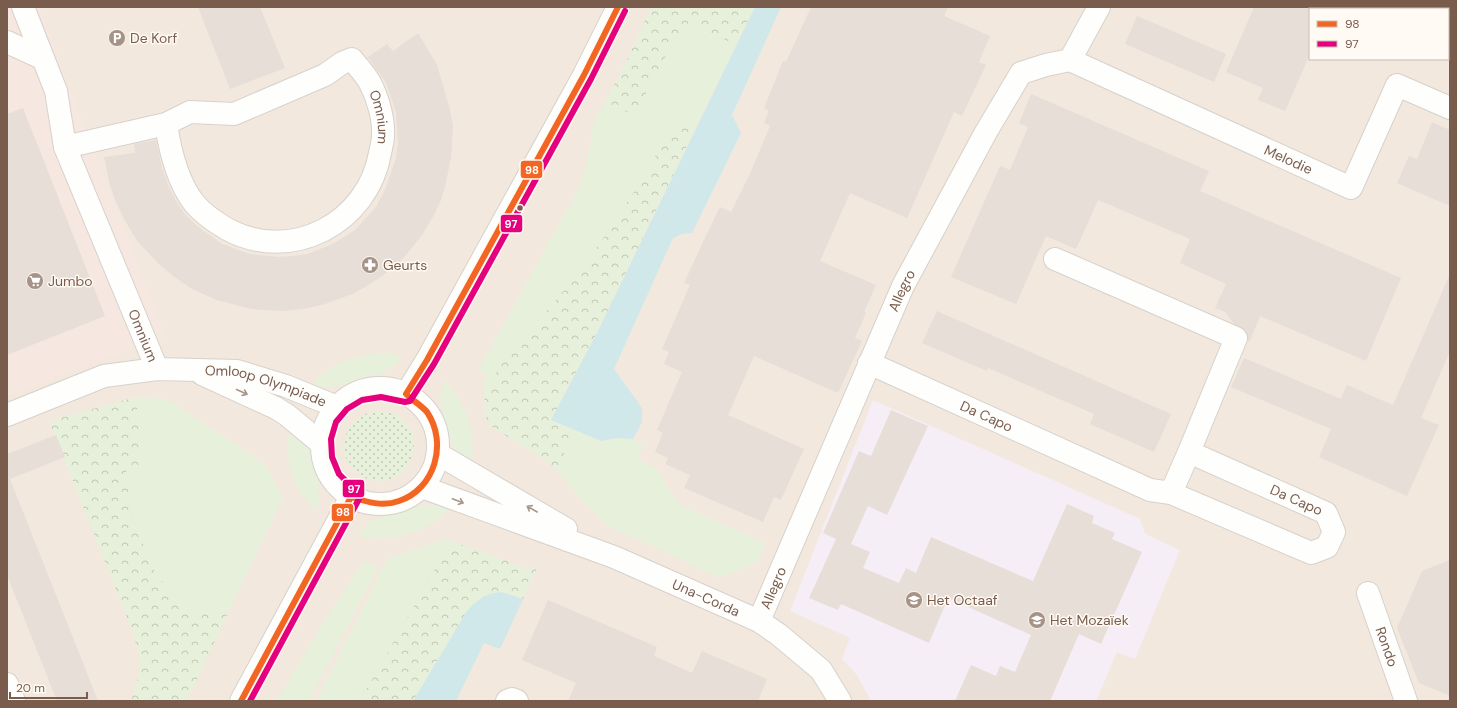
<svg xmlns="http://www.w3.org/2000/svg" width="1457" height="708" font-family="'DM Sans',sans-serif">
  <defs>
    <pattern id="forest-crowns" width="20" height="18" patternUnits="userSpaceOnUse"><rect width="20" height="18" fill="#e7f0db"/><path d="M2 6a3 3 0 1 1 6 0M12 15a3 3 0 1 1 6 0" fill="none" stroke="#c0c6b4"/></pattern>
    <pattern id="garden-dots" width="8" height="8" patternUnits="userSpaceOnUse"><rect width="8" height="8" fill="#e7f0db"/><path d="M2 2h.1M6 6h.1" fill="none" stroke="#c0c6b4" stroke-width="1.8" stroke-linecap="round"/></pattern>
  </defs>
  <rect width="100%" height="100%" fill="#f9f5f0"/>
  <path fill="#f2e8de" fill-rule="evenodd" d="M7,7H1450V701H7ZM1310,9H1448V59H1310Z"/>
  <path fill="#f6e8e1" d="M7,7H39L165,336L7,396Z"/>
  <path fill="#f6eef6" d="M873,400L1140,519L1145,534L1180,550L1135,659L1117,652L1096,701H871L857,675L842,659L850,638L790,611Z"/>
  <path fill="#e7f0db" d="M692,23L736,45L697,125L685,120L673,125L665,136L648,171L598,246L567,287L502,364L484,391L485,374L478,370L578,190L587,162L594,121L605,102L634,114L666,56L686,24Z
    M385,353L394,354L403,357C395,366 386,373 374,376C370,376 366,376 362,378C345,384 331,391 313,385V383C335,360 355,356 385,353Z
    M444,380C467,407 477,429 471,465C464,459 457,454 453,447C448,436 440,407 440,395C441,390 443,384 444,380Z
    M136,397L167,399L250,454L268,469L283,498L227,615L204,610L186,611L155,572L132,520L125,468L142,466Z
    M290,429C295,433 302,438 306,443C314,455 324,499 316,510C293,490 283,458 290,429Z
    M575,430L601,441L616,438H624L633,439L643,446L637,459L656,468L674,497L683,506L765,543L757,563L719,578L656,547L619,532L601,520L556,470Z
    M421,505H439L450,507C434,532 385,545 358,535L370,522L377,518L397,514Z
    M442,539H447L457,543L447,548L360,701H316L387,560L393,556L410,552Z
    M363,561L374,565L377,569L376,571L309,701H276L322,625Z"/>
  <path fill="url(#forest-crowns)" d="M651,7H755L736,45L692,23L686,24L666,56L634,115L605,102L627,60Z
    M685,120L697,125L599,329L551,420L575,430L556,470L548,462L489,425L485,413L484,391L502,364L567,287L598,246L648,171L665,136L673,125Z
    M136,397L142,466L126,469L132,520L155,572L186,611L204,610L227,615L187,701H131L139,675V655L132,630L49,421Z
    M457,543L520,566L537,569L523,599L501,592L477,600L467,611L413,701H360L447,548Z"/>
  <path fill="url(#garden-dots)" d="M344 446a35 35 0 1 1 70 0a35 35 0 1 1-70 0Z"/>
  <path fill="#d0e8ea" d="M755,7H781L732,115L741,133L692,233L682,234L673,238L614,369L642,408V422L633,439L616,438L601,441L551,420L599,329Z
    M501,592L523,599L500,649L484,643L456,701H413L467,611C477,600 486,593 501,592Z"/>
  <path fill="#e6ded7" d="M198,7H260L285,68L230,89Z
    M811,7H948L944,16L990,36L979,62L986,65L962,116L954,112L907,218L850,193L820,261L876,285L864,312L866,313L855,338L862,341L838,393L754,356L728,415L804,449L781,500L774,497L763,522L684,488L690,475L665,464L668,458L655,452L663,433L657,430L682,372L664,364L669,352L662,349L690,285L684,283L703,242L720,207L731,212L749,176L770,126L764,123L769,111L764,108L783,61L786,62Z
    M1254,7H1310V54L1285,111L1258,100L1263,88L1226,72Z
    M1137,16L1226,54L1214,82L1125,44Z
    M418,33L437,65L450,110L453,126L451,157L445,187L441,200L434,215L422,235L407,254L395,266L378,279L355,293L322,305L303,309L282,311L251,309L217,300L192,289L173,276L159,264L138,242L124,219L115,200L110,185L104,157L135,153L134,144L156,140L162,168L168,185L176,201L185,214L197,226L222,244L250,254L279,257L293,256L307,254L333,244L355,230L376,207L385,190L396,158L398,143L396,112L391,97L386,83L368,57L387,44L393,51Z
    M1031,94L1209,171L1200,191L1401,278L1366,361L1260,316L1249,343L1246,330L1234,324L1225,312L1215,308L1226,284L1180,263L1190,239L1098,200L1076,249L1046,236L1016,304L951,277L1000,166L1010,170L1028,127L1019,123Z
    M23,108L105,316L7,355V114Z
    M1432,122L1450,130V206L1397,183L1409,156L1417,159Z
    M1450,274V351L1421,418L1439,425L1407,496L1319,457L1331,429L1231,387L1244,358L1341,399L1347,385L1393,405Z
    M937,311L1171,414L1154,452L1090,424L1094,414L988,368L987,371L922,343Z
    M891,410L928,426L887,515L868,506L851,544L870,552L863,568L899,583L906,568L916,573L931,537L1033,581L1067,504L1094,516L1092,523L1115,533L1112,539L1142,552L1101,644L1079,634L1050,701H955L971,665L996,676L1000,666L1015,672L1031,635L948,598L929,643L841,604L838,610L809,598L836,539L823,533L859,451L871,456Z
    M56,435L65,457L10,479L98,701H57L7,575V454Z
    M1450,560V696L1419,683L1397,628L1422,571Z
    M548,600L657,647L654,656L692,673L702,651L767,679L758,701H568L576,683L522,660Z"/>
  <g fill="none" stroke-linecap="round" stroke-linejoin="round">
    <g stroke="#d7d1cb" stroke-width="24">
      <g id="minor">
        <path id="s1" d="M23,7L56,91L65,147L157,369"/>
        <path d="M7,42L42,58"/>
        <path id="s2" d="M1070,60L1351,188L1397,85L1450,108"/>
        <path id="s3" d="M65,147L166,124L190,112L234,114L325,75L342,63L352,59C358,67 366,75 370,83C378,98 384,119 383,136C383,141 381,148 380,153C368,223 291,264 227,229C215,222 203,214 194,203C177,181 170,151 166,124"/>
        <path d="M1055,259L1236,338L1189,452"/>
        <path id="s4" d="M869,363L1150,490L1171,493L1189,452L1326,513L1334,532L1327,547L1311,553L1171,493"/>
        <path d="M202,374L276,408L287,415L322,444"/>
        <path id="s5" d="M7,415L104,376L157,369L237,371L286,386L337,407"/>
        <path d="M438,454L566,529"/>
        <path id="s6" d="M422,487L614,557L759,621L778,634L821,670L840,701"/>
        <path id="s7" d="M1368,593L1406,701"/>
        <path id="s8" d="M759,621L903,286L986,132L1021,73L1046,65L1070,60L1099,7"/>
        <path d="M7,684L14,701"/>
        <path d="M507,701L512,699L517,701"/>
      </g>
    </g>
    <g stroke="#d7d1cb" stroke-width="24">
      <path id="tertiary" d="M322 446a58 58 0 1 1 116 0a58 58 0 1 1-116 0Z
        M406,394L427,360L584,75L618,7
        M241,701L351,497"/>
    </g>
    <use href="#minor" stroke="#fefefd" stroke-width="22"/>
    <use href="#tertiary" stroke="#fefefd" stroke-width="22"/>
    <g stroke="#fffaf3" stroke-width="9">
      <path id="bus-1" d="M241,701L351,497C367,502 383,507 399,501C435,489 448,443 427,412C422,406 412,400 406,394L427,360L584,75L618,7"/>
    </g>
    <g stroke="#fffaf3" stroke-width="9">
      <path id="bus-2" d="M250,701L359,499L357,492L339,474L332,457L331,439L336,422L347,409L362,400L381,397L405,402L410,401L434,364L591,79L625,11"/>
    </g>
    <use href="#bus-1" stroke="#f26522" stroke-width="6"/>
    <use href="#bus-2" stroke="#e5007d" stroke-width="6"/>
  </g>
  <defs><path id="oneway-shaft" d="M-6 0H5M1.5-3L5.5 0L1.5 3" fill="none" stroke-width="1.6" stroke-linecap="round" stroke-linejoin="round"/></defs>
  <g stroke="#a8958b">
    <use href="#oneway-shaft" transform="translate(242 392) rotate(24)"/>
    <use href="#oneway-shaft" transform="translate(458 501) rotate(21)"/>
    <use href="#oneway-shaft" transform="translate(532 509) rotate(-150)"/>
  </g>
  <defs>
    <g id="parking-disc" transform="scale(0.9)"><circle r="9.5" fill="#a69286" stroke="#fffaf3"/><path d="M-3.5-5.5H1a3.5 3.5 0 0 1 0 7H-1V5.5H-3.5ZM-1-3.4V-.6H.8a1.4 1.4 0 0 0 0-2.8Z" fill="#fff"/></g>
    <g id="pharmacy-disc" transform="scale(0.9)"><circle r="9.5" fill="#a69286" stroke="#fffaf3"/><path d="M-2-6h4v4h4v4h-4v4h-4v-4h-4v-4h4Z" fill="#fff"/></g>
    <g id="supermarket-disc" transform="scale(0.9)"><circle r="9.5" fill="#a69286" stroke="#fffaf3"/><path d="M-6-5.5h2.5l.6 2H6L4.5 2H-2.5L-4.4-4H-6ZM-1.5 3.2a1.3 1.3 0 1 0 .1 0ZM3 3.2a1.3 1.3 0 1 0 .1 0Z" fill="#fff"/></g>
    <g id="school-disc" transform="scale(0.9)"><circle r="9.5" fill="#a69286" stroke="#fffaf3"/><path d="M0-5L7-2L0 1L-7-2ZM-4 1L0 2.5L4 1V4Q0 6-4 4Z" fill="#fff"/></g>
  </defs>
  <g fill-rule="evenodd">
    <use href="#parking-disc" x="117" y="38"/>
    <use href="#pharmacy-disc" x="370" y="265"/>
    <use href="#supermarket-disc" x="35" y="281"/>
    <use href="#school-disc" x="914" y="600"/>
    <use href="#school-disc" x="1037" y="620"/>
  </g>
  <circle fill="#7a5c4d" stroke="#fffaf3" stroke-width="1.5" cx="520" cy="208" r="3.5"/>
  <g text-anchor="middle" stroke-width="3" stroke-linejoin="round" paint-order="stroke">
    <g font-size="14" fill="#7a5c4d" stroke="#fffaf3" text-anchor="start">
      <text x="130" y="43">De Korf</text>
      <text x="383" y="270">Geurts</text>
      <text x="48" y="286">Jumbo</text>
      <text x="927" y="605">Het Octaaf</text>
      <text x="1050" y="625">Het Mozaïek</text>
    </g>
    <g font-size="14" fill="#7a5c4d" stroke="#fffaf3">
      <text dy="5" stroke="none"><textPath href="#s3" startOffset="371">Omnium</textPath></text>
      <text dy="5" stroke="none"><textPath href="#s2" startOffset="240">Melodie</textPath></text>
      <text dy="5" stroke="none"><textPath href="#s8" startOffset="360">Allegro</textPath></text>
      <text dy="5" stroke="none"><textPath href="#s1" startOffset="351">Omnium</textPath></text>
      <text dy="5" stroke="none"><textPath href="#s5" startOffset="269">Omloop Olympiade</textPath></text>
      <text dy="5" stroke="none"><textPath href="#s4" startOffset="129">Da Capo</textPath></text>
      <text dy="5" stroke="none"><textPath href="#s4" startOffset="492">Da Capo</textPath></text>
      <text dy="5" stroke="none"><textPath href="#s8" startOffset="36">Allegro</textPath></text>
      <text dy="5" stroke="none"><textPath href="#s6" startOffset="305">Una-Corda</textPath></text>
      <text dy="5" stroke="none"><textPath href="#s7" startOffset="57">Rondo</textPath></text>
    </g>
  </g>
  <g stroke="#fffaf3" stroke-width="1.5">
    <rect x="520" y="160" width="23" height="19" rx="4" fill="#f26522"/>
    <rect x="500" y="214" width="23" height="19" rx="4" fill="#e5007d"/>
    <rect x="342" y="479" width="23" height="19" rx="4" fill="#e5007d"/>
    <rect x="331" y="503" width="23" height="19" rx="4" fill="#f26522"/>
  </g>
  <g font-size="11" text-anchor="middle" font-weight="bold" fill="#fff">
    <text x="532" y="174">98</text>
    <text x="511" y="228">97</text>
    <text x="354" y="493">97</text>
    <text x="343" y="516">98</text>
  </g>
  <rect width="1457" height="708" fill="none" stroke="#7a5c4d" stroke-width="16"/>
  <rect x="1309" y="8" width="140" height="52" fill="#fffaf3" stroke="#cabbb1"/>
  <rect x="1317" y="21" width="20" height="6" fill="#f26522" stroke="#cabbb1"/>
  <text x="1345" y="28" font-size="12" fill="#7a5c4d">98</text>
  <rect x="1317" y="41" width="20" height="6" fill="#e5007d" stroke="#cabbb1"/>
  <text x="1345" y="48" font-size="12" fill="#7a5c4d">97</text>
  <path d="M10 692v6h77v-6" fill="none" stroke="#7a5c4d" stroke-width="2"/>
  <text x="16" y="692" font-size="12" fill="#7a5c4d" stroke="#fffaf3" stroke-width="3" paint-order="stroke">20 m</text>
</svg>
